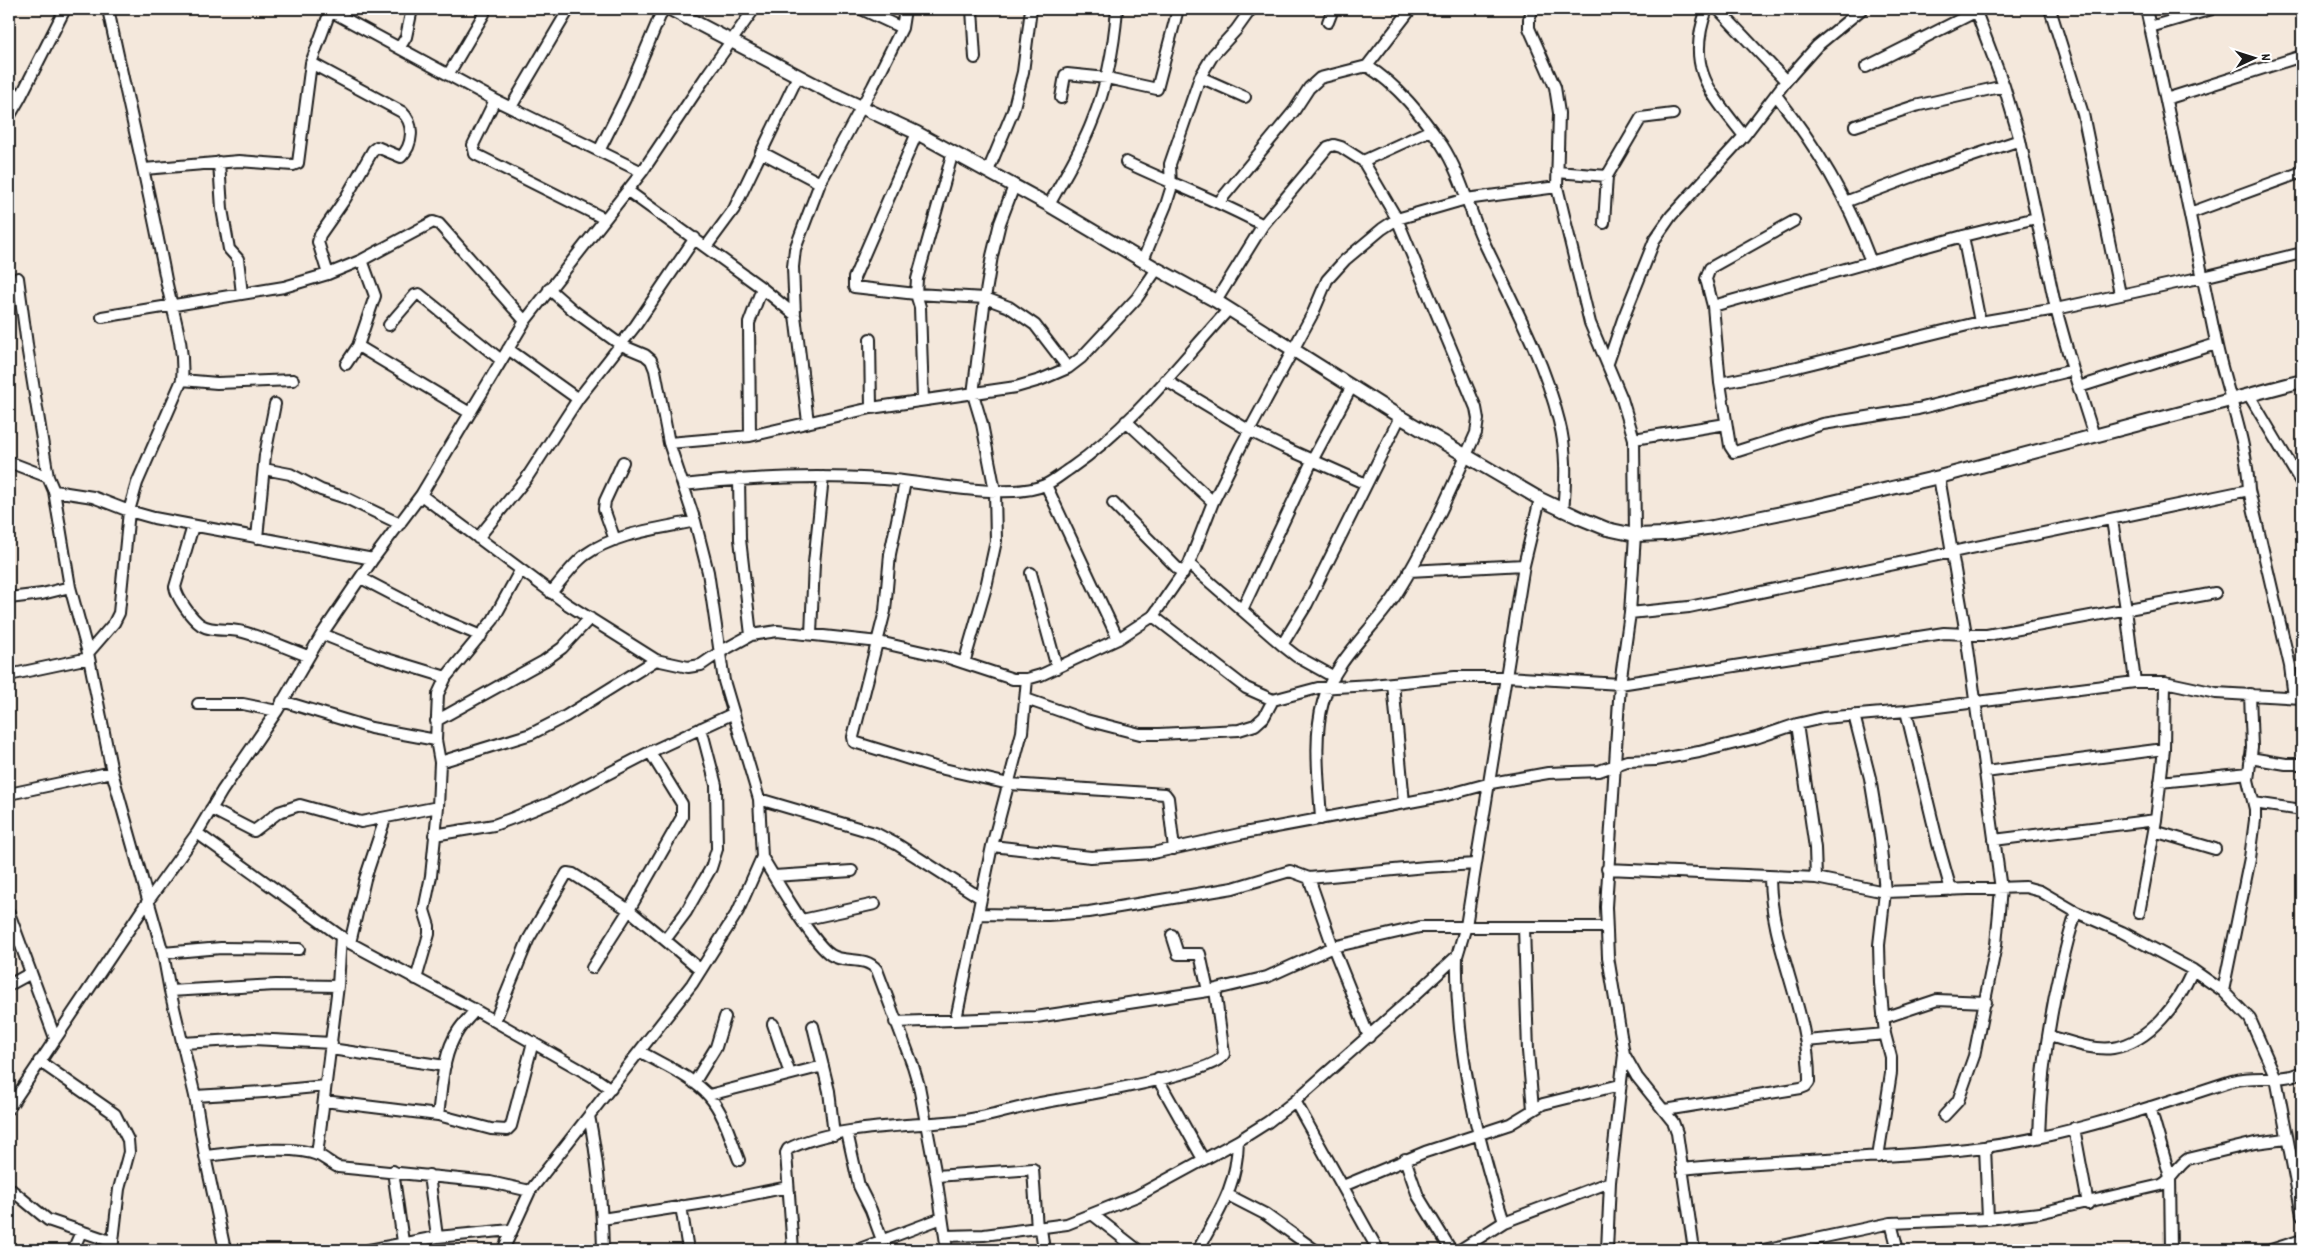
<svg xmlns="http://www.w3.org/2000/svg" width="2311" height="1259" font-family="Dekko,sans-serif">
  <rect width="100%" height="100%" fill="#f4e8dc"/>
  <filter id="ink" filterUnits="userSpaceOnUse"><feTurbulence type="fractalNoise" baseFrequency=".02" numOctaves="2"/><feDisplacementMap in="SourceGraphic" scale="10" xChannelSelector="R" yChannelSelector="G"/><feConvolveMatrix kernelMatrix="1 2 1 2 8 2 1 2 1" color-interpolation-filters="sRGB"/></filter>
  <g filter="url(#ink)">
    <g fill="none" stroke-linecap="round" stroke-linejoin="round">
      <g stroke="#1c1c1c" stroke-width="14">
        <path id="minor" d="M327,9L495,100L642,172
          M861,9L902,28
          M972,9L975,58
          M1533,9L1529,19V28L1555,87L1559,113L1557,187L1590,323L1622,399L1634,439L1635,535L1630,613L1620,684L1606,907L1608,957L1624,1054L1610,1182L1607,1250
          M1707,9C1685,68 1710,92 1744,136
          M1718,9L1786,81
          M1975,9L2004,86L2020,140L2056,309L2073,370L2094,436
          M2050,9L2083,114L2120,294
          M2146,9C2171,120 2193,231 2216,342C2226,391 2247,440 2249,490L2290,666L2294,697
          M2302,9V10
          M1328,22L1333,9
          M2150,27L2212,9
          M400,47L406,37L412,9
          M311,63L402,112C415,124 413,145 401,157L377,147L373,150L345,199L320,235L318,242L328,274
          M1367,66C1398,85 1422,116 1442,145C1460,173 1468,206 1481,236C1509,296 1543,356 1559,421C1567,451 1566,480 1563,511
          M1866,67L1981,9
          M448,75L484,14
          M1200,77L1245,97
          M9,88L20,98
          M1776,95C1818,149 1847,197 1871,262
          M1061,98L1065,75L1067,74L1107,78L1157,89L1178,9
          M2166,99L2302,56
          M495,100L473,145L475,154L605,219
          M511,107L569,9
          M9,117L20,98L65,9
          M1855,126L1915,106L2004,86
          M917,133L854,278V287L916,294L985,298L1009,307L1035,325L1068,368
          M599,151L625,99L663,9
          M761,152L820,183
          M1363,161L1431,130
          M219,162L222,209L229,249L238,259L242,294
          M1126,162C1172,184 1219,201 1263,225
          M144,169L239,161L293,165L298,163L311,63L331,9
          M988,171L1013,111L1023,72L1031,9
          M1557,172L1607,176L1641,118L1673,114
          M628,191L762,288L795,315
          M1219,202L1294,111L1309,88L1320,78L1367,66L1411,9
          M1845,202L1922,173L2020,140
          M1049,205C1064,177 1081,151 1092,122C1107,86 1114,47 1117,9
          M2190,213L2302,172
          M2036,218L1963,236L1713,306L1720,383L1730,446L1734,452L1738,451L1823,424L1918,409L2073,370
          M1604,223L1607,176
          M1963,236L1980,322
          M706,247L734,209L798,76
          M1143,260L1166,205L1171,189L1170,164L1200,77L1213,55L1236,30L1251,9
          M18,278L28,352L48,477L54,491L70,587L88,653L112,772L163,953L170,991L195,1096L205,1156L225,1250
          M1216,301L1263,225L1328,147L1334,145L1341,147L1363,161L1397,219L1476,408L1478,419L1476,433C1453,485 1427,545 1397,593C1374,629 1335,659 1323,702C1313,737 1319,783 1321,819
          M1713,306L1706,279L1710,268L1794,221
          M102,317L284,287L328,274L362,260L433,222L439,224L525,321
          M389,325L415,295L419,294L501,360
          M870,339L871,408
          M358,346L470,413
          M508,349L578,399
          M1608,363L1623,319L1655,239L1671,216L1744,136L1786,81L1817,46L1862,9
          M346,364L358,346L375,296L362,260
          M182,380L217,383L293,380
          M1165,380L1250,431L1283,447L1366,484
          M1720,383L1797,367L1980,322L2056,309L2203,277L2302,253
          M2079,387L2216,344
          M2249,395L2302,484
          M923,400L920,307L916,294L917,279L953,152
          M1126,421L1213,502
          M808,422L795,315L793,267L795,249L820,183L873,86L902,28L905,9
          M750,436L749,323L762,288
          M1634,439L1726,424
          M669,443L750,436L871,408L1016,387L1040,380L1068,368L1081,358L1137,298L1157,269
          M9,462L48,477
          M264,469L290,474L321,490L346,498L400,524
          M1939,477L1966,634L2001,889L1996,945L1974,1056L1958,1101L1944,1116
          M739,478L740,539L751,635
          M905,482L890,554L885,611L853,737L854,742L935,767L1009,784L1165,794L1168,798L1174,849
          M683,485C750,477 816,475 884,479C925,482 1009,501 1045,485C1054,481 1063,473 1071,468C1132,426 1179,364 1228,310
          M1046,485L1118,639
          M54,491L93,497L129,511L154,518L373,559
          M421,495L567,604L656,660L688,667L701,665L720,652L751,635L777,631L879,642L949,658L1013,679H1027L1041,675L1118,639L1153,616L1189,564L1213,502L1241,446L1313,313L1327,280L1345,260L1382,229L1397,219L1466,199L1557,187
          M1113,503L1183,574
          M2112,520L2126,609L2135,682
          M193,526L175,587C177,598 191,618 201,625C212,632 230,628 243,632C265,638 286,648 308,656
          M257,538L265,455L275,404
          M478,538L526,479L578,399L636,325L695,238
          M615,540L604,509L605,501L623,462
          M1189,564L1282,645L1296,656L1334,677
          M1409,571L1524,565
          M1031,573L1057,668
          M361,578L436,617L481,636
          M551,593C561,581 572,565 585,555C615,533 658,529 695,521
          M9,598L42,594L70,587
          M1242,610L1313,459L1352,386
          M1630,613L1689,607L2249,490
          M1153,616L1246,688L1273,700L1318,688L1372,685L1455,677H1507L1620,684L1944,633L1987,635L2215,593
          M322,634L377,656L446,677
          M811,634L814,563L823,477
          M1282,645L1307,604L1400,417
          M88,653L114,623L119,613L129,511L137,483L182,380C185,345 173,314 166,280C149,189 127,99 108,9
          M964,663L986,587L996,541L995,491L982,424L973,394L985,298L992,256L1000,223L1014,186
          M9,675L89,658
          M1393,683L1404,803
          M1026,699L1086,720L1140,734H1159L1239,730L1255,725L1264,717L1273,700
          M282,701L371,728L436,740
          M198,704H243L277,711
          M1906,711L1938,844L1951,890
          M1854,715L1870,778L1880,838L1885,892L1879,945L1880,983L1885,1034L1891,1057V1073L1878,1157
          M436,721L544,661L562,648L590,618
          M1797,724L1815,848L1816,878
          M2250,758L2286,764H2302
          M440,762L531,734L566,716L656,660
          M1985,772L2164,749
          M2160,782L2249,773
          M9,794L112,772
          M759,799L875,833L898,845L981,898
          M2254,803L2302,810
          M211,809L254,831L279,812L300,805L361,822L438,807
          M2154,831L2215,849
          M197,833L350,943L475,1010L595,1078L611,1089
          M434,835L494,825L513,818L555,801L650,752L732,714
          M1994,840L2156,820
          M992,846L1091,857L1153,853L1244,833L1447,795L1491,783L1548,773L1599,771L1627,761L1656,760L1699,752L1756,738L1797,724L1823,718L1906,711L2135,682H2165L2216,693L2302,698
          M762,857C775,878 812,943 831,955C845,964 865,955 877,970L913,1066L919,1086L936,1176L947,1250
          M1607,869L1816,878L1885,892L2025,887L2040,891L2076,912L2122,932L2193,970L2223,991L2250,1019L2276,1078L2302,1215
          M774,876L852,871
          M1309,878L1333,947L1369,1037
          M9,913L55,1038
          M2139,913L2156,820L2164,749L2165,682
          M978,914L1048,915L1089,912L1233,888L1290,871L1309,878L1426,867L1476,864
          M802,920L875,904
          M1524,927L1528,1051L1533,1109
          M1172,935L1178,954H1200L1208,991
          M665,940L686,912L711,868L717,849L716,785L701,728
          M350,943L365,879L385,819
          M163,953L221,948L299,949
          M1457,956C1455,1048 1476,1135 1504,1222
          M592,968L629,910L682,817V804L650,752
          M416,979L429,934V926L424,910L431,876L438,807L440,762L436,740L438,694L446,677L493,620L520,571
          M9,985L31,973
          M170,991L276,985L338,986
          M2223,991L2250,858L2255,820V809L2248,780L2252,747L2250,694
          M1883,1018L1937,1000L1986,1002
          M956,1019L992,846L1022,732L1027,679
          M495,1021L528,940L567,873L573,874L629,910L701,970
          M895,1022L1036,1017L1208,991L1267,977L1333,947L1420,927H1605
          M773,1024L790,1074
          M813,1026L829,1091L834,1135
          M2049,1036C2068,1041 2093,1051 2113,1048C2151,1042 2178,1003 2193,970
          M1806,1041L1885,1034
          M182,1043L253,1039L332,1043
          M331,1049L445,1066
          M641,1052C663,1065 693,1077 709,1096C724,1113 731,1140 739,1160
          M1624,1054L1637,1077L1673,1122L1677,1133L1694,1250
          M39,1061L115,1114L128,1140L129,1152L119,1189L112,1250
          M1158,1079L1203,1159
          M694,1083L716,1047L725,1017
          M709,1095L823,1066
          M195,1096L264,1092L325,1086
          M324,1101L438,1115L491,1129L507,1130L511,1126L533,1042
          M1295,1101L1378,1250
          M2150,1107L2170,1177L2171,1250
          M9,1108L148,901L197,833L222,791L277,711L322,634L373,559L421,495L525,321L642,172L707,75L754,9
          M1665,1110L1801,1088L1806,1086L1809,1082C1810,1011 1771,949 1770,878
          M438,1115C442,1088 442,1055 458,1031C463,1023 470,1017 475,1010
          M589,1116C598,1160 602,1206 603,1250
          M2074,1128L2088,1204
          M847,1132L859,1186L871,1210L882,1240
          M2039,1137C2041,1061 2054,985 2076,912
          M1985,1147L1988,1219
          M317,1155L338,986L341,936
          M205,1156C234,1153 291,1144 318,1155C325,1158 331,1164 338,1167L490,1182L530,1191
          M1405,1159L1418,1196L1451,1250
          M1682,1169C1782,1158 1883,1160 1984,1147C2069,1136 2151,1107 2232,1081C2256,1074 2280,1083 2302,1072
          M393,1171L403,1242
          M429,1175L437,1237
          M936,1176L1033,1169L1037,1229
          M1343,1186L1425,1152L1510,1124L1543,1104L1620,1085
          M9,1188L48,1220L113,1242
          M1228,1195L1265,1214L1315,1250
          M681,1206L688,1250
          M1092,1214L1138,1250
          M602,1219L724,1200L788,1187
          M1891,1223L1898,1250
          M1041,1229L1044,1250
          M945,1236L984,1235L1067,1224L1137,1196L1238,1141L1268,1122L1295,1101L1415,995L1457,956L1466,926L1524,565L1540,499
          M73,1250L81,1232
          M369,1250L437,1237L511,1230
          M503,1250L530,1191L692,984L738,911L762,857L759,799L724,681L708,572L695,521L669,443L655,370L651,360L645,355L621,345L574,311L549,289
          M793,1250L786,1153L788,1149C838,1124 911,1127 966,1120C991,1116 1016,1108 1040,1103C1067,1098 1217,1074 1224,1054L1215,990
          M857,1250L942,1218
          M1198,1250C1219,1211 1237,1187 1238,1141
          M1460,1250L1504,1222L1610,1182
          M1763,1250L1891,1223L1988,1219L2039,1213L2161,1185C2172,1180 2177,1166 2188,1159L2255,1143L2286,1139
          M2271,1250L2302,1240"/>
      </g>
      <g stroke="#1c1c1c" stroke-width="16">
        <path id="tertiary" d="M670,9L831,93L917,133L1049,205L1157,269L1216,301L1400,417L1540,499L1580,518L1607,529L1635,535L1665,534L1713,527L1811,507L1939,477L2302,381"/>
      </g>
      <use href="#minor" stroke="#fff" stroke-width="10"/>
      <use href="#tertiary" stroke="#fff" stroke-width="12"/>
    </g>
  </g>
  <rect width="2311" height="1259" fill="none" stroke="#fff" stroke-width="30"/>
  <rect x="15" y="15" width="2281" height="1229" fill="none" stroke="#1c1c1c" stroke-width="2" filter="url(#ink)"/>
  <g transform="translate(2254 58) rotate(86)" stroke="#ffffff" stroke-width="4" paint-order="stroke">
  <path d="M0-4L9 19L0 12L-9 19Z" fill="#1c1c1c"/>
  <text y="-8" font-size="14" font-weight="bold" text-anchor="middle" fill="#1c1c1c">N</text>
  </g>
</svg>
